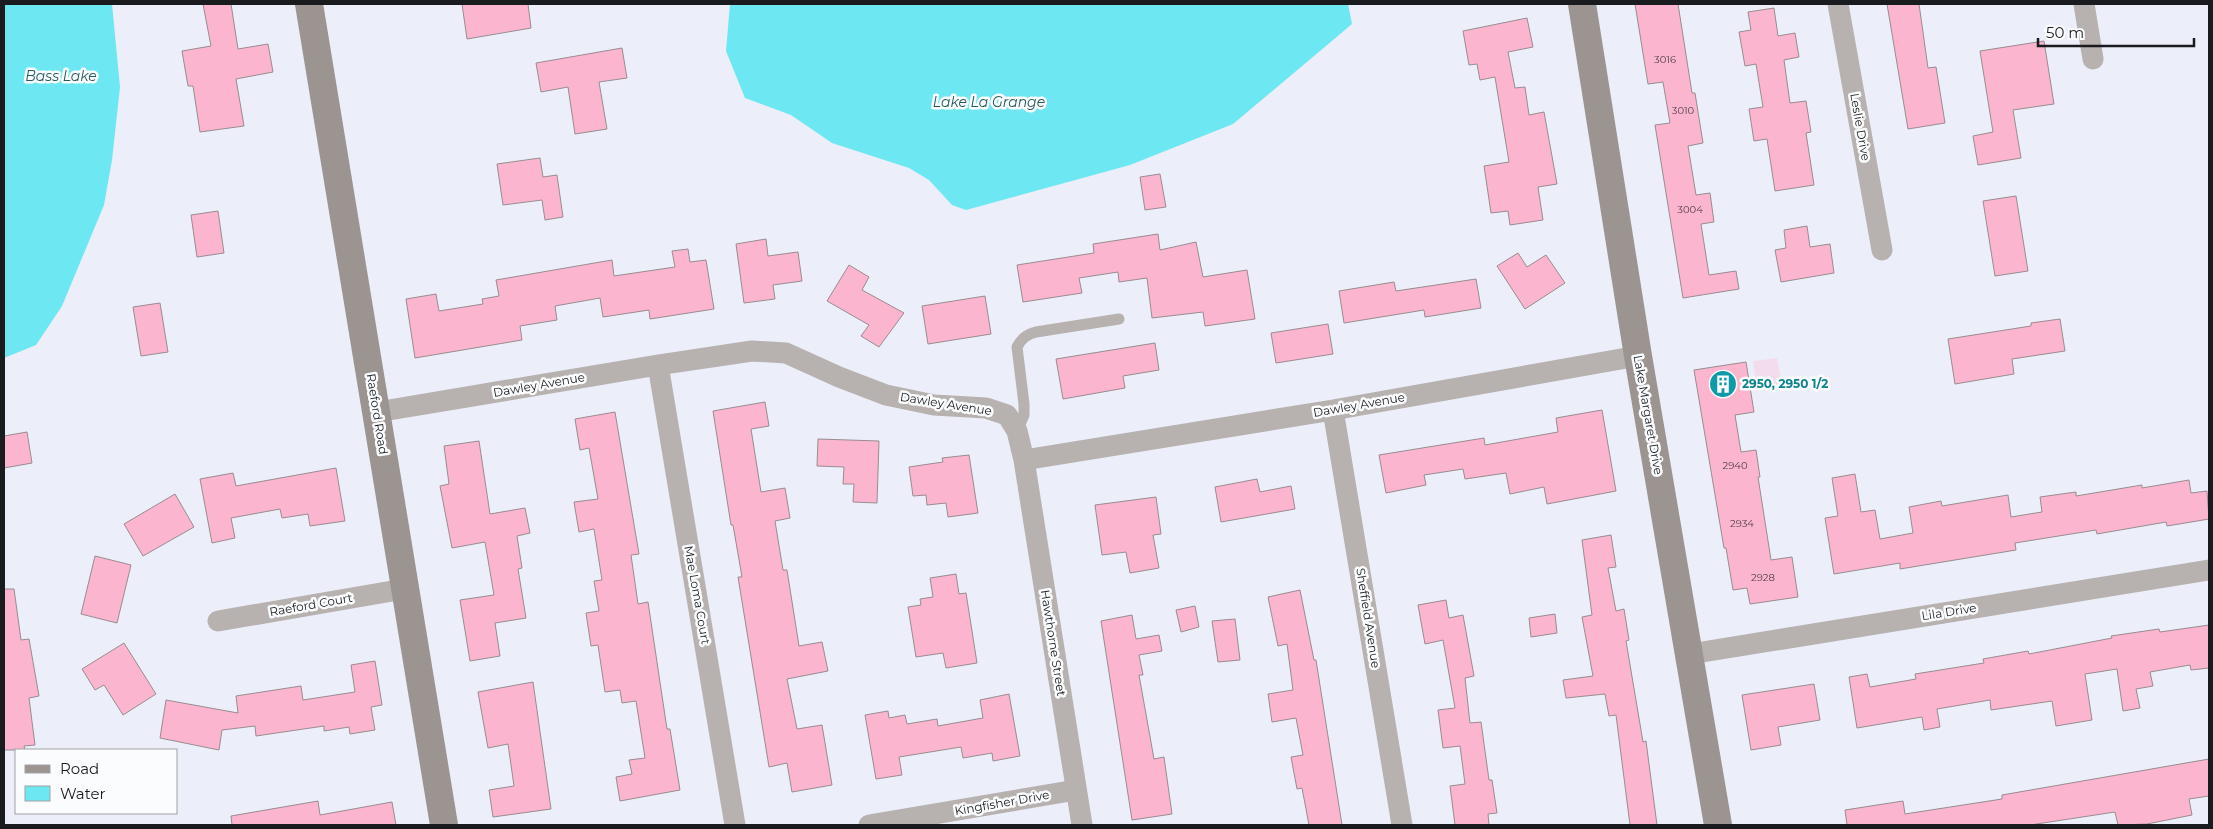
<svg xmlns="http://www.w3.org/2000/svg" width="2213" height="829" font-family="Montserrat,sans-serif">
  <rect width="100%" height="100%" fill="#eceef9"/>
  <path fill="#f3ddec" d="M1777,358L1782,387L1757,391L1753,361Z"/>
  <path fill="#6de7f1" d="M4,4H112L120,87L112,160L104,205L62,306L36,345L4,358Z
    M730,4H1348L1352,24L1233,124L1130,165L966,210L952,205L929,180L909,168L832,143L791,115L745,98L726,51Z"/>
  <path fill="#fcb5cf" stroke="#988c90" d="M203,4H231L238,49L268,44L273,72L236,79L244,126L200,132L193,86H188L182,51L211,46Z
    M462,4H528L531,28L467,39Z
    M1635,4H1678L1692,93H1695L1703,143L1688,146L1696,195L1710,193L1714,222L1701,224L1709,275L1736,271L1739,289L1683,298L1655,125L1670,123L1663,82L1648,84Z
    M1887,4H1919L1928,68L1936,67L1945,123L1908,129Z
    M1774,8L1778,36L1795,33L1799,57L1784,60L1790,103L1806,101L1811,132L1806,133L1814,185L1775,191L1767,139L1754,141L1749,109L1763,107L1756,64L1745,66L1739,32L1751,30L1748,12Z
    M1527,18L1533,47L1508,52L1515,88L1525,87L1529,115L1544,112L1557,184L1538,187L1543,220L1510,225L1508,211L1491,213L1484,166L1509,162L1495,77L1480,80L1477,64L1469,65L1463,31Z
    M2044,41L2054,104L2013,110L2021,158L1978,165L1973,136L1993,132L1980,51Z
    M622,48L627,78L599,82L607,129L575,134L568,87L541,92L536,63Z
    M540,158L543,177L557,175L563,217L545,220L542,200L503,205L497,164Z
    M1160,174L1166,207L1145,210L1140,177Z
    M2016,196L2028,271L1995,276L1983,201Z
    M218,211L224,253L197,257L191,215Z
    M1807,226L1810,247L1830,244L1834,273L1781,282L1775,250L1786,248L1784,230Z
    M1158,234L1160,250L1196,242L1203,277L1247,270L1255,319L1205,326L1203,312L1152,318L1147,278L1119,282L1118,272L1079,278L1082,293L1023,302L1017,265L1094,253L1093,244Z
    M766,239L768,256L798,252L802,281L773,285L775,299L744,303L736,244Z
    M688,249L690,262L706,260L714,309L650,319L649,310L603,317L600,298L555,306L557,320L520,326L522,340L415,358L406,299L436,294L439,311L483,304L482,299L499,296L496,280L612,260L614,276L675,267L672,251Z
    M1518,253L1527,267L1546,255L1565,283L1525,309L1497,266Z
    M849,265L869,277L862,290L904,313L879,347L861,336L869,325L827,301Z
    M1476,279L1481,308L1425,317L1424,310L1344,323L1339,291L1394,282L1396,291Z
    M985,296L991,334L928,344L922,306Z
    M160,303L168,352L141,356L133,307Z
    M2060,319L2065,351L2012,359L2014,374L1955,384L1948,339L2031,326V323Z
    M1328,324L1333,354L1276,363L1271,333Z
    M1155,343L1159,370L1123,376L1125,388L1063,399L1056,359Z
    M1746,362L1754,412L1735,415L1741,452L1756,450L1760,477H1758L1771,560L1792,557L1798,597L1750,604L1747,588L1733,590L1726,548H1724L1694,370Z
    M765,402L769,426L751,429L761,492L785,488L790,518L775,521L783,570H787L799,646L822,642L828,671L787,679L797,729L822,725L832,785L792,792L787,763L769,767L738,577H742L733,525H731L713,411Z
    M1602,410L1616,491L1547,504L1544,487L1510,494L1506,473L1465,479L1463,469L1424,475L1426,485L1386,493L1379,455L1484,438L1485,445L1558,432L1556,418Z
    M615,412L639,554L631,555L638,604L648,602L667,729H670L680,790L620,801L616,777L632,774L629,760L645,758L636,701L622,703L620,690L605,692L598,645L591,646L586,613L599,611L594,581L602,580L594,529L579,532L574,502L598,499L589,448L580,450L575,419Z
    M27,432L32,463L4,468V436Z
    M818,439L879,441L877,503L853,502L854,484H843L844,467L817,466Z
    M479,441L490,514L525,508L530,533L517,536L522,568L518,569L526,618L495,623L500,656L470,661L460,600L494,595L485,542L452,548L440,486L449,484L444,446Z
    M969,455L978,513L948,517L946,503L927,505L926,495L913,496L909,467L943,462L942,458Z
    M336,468L345,521L310,526L308,514L282,518L280,509L231,518L235,538L212,543L200,479L233,473L236,486Z
    M1855,474L1861,512L1875,510L1880,539L1913,533L1909,507L1941,501L1942,506L2008,495L2011,517L2042,512L2040,497L2076,492V496L2142,485V488L2189,480L2191,493L2207,491L2209,519L2167,526L2166,522L2097,534L2096,530L2015,543L2016,550L1900,569V563L1834,574L1825,518L1838,516L1832,478Z
    M1257,479L1260,492L1291,486L1295,509L1221,522L1215,487Z
    M175,494L194,527L143,556L124,524Z
    M1156,497L1161,534L1153,535L1159,568L1130,573L1126,552L1102,555L1095,505Z
    M1611,535L1616,567L1608,568L1616,611L1624,609L1629,640L1626,641L1643,742L1646,741L1657,825H1630L1616,715L1609,716L1605,694L1566,698L1563,680L1593,676L1582,617L1592,615L1582,540Z
    M95,556L131,565L117,623L81,614Z
    M956,574L959,594L966,593L977,663L946,668L943,653L916,657L908,607L921,605L920,599L933,597L930,578Z
    M4,589H14L21,640L29,639L39,696L29,698L35,745L24,746L25,750H4Z
    M1300,590L1314,660H1316L1342,825H1309L1302,788L1297,789L1291,757L1303,755L1296,718L1272,722L1268,694L1293,690L1287,644L1278,646L1268,597Z
    M1446,600L1449,618L1463,615L1474,676L1465,678L1470,723L1481,722L1489,780H1492L1497,813L1488,814L1489,825H1455L1450,786L1465,784L1460,746L1443,748L1438,710L1455,708L1443,640L1425,644L1418,605Z
    M1195,606L1199,627L1181,632L1176,610Z
    M1555,614L1557,633L1531,637L1529,618Z
    M1132,615L1136,639L1159,635L1162,651L1139,655L1143,675H1139L1154,759L1164,757L1172,814L1132,820L1101,621Z
    M1235,619L1240,660L1218,662L1212,621Z
    M2209,625V668L2191,670L2190,665L2150,672L2153,686L2136,689L2140,708L2123,711L2117,669L2085,674L2092,720L2056,726L2052,701L1991,710L1990,700L1937,709L1940,727L1924,730L1922,717L1857,728L1849,677L1867,674L1870,687L1916,679L1915,674L1984,663L1983,659L2028,651L2029,654L2112,638L2111,636L2159,629L2160,632Z
    M124,643L156,694L123,715L104,685L95,690L82,669Z
    M375,661L382,705L371,707L375,730L350,734L349,727L324,731V726L256,736L255,726L222,730L219,750L160,738L166,700L238,713L236,696L301,686L303,700L355,692L351,665Z
    M533,682L551,809L493,817L489,790L514,786L508,744L488,748L478,692Z
    M1814,684L1820,720L1778,727L1781,745L1751,750L1742,695Z
    M1009,694L1020,756L993,761L992,753L963,758L961,747L899,757L902,775L876,779L865,715L888,711L889,718L905,715L907,724L937,719L938,726L983,718L980,700Z
    M2209,759V796L2189,799L2192,815L2147,824L2118,825L2115,812L2030,825H1847L1845,810L1903,801L1905,814L2002,799V795Z
    M318,801L320,815L392,802L396,825H232L231,816Z"/>
  <g fill="none" stroke-linecap="round" stroke-linejoin="round">
    <path stroke="#b7b2b0" stroke-width="11" d="M1017,431L1024,415V404L1017,347C1022,338 1026,335 1036,332L1119,319"/>
    <path stroke="#b7b2b0" stroke-width="21" d="M1838,4L1882,250
      M2084,4L2093,59
      M658,365L735,825
      M1333,410L1402,825
      M377,412L658,365L752,351L786,353L839,377L886,395L934,405L986,408L1007,415L1017,431L1024,460L1082,825
      M1024,460L1333,410L1638,356
      M218,621L404,589
      M1690,654L2209,570
      M869,825L1076,790"/>
    <path stroke="#9c9491" stroke-width="28" d="M309,4L444,825
      M1582,4L1638,356L1718,825"/>
  </g>
  <defs>
    <g id="building-disc" transform="scale(1.4375)"><circle r="9.5" fill="#0f9aa8" stroke="#fbfcfe"/><path d="M-4-6H4V6H1V3H-1V6H-4ZM-2.5-4.3h1.7v1.8h-1.7ZM.8-4.3h1.7v1.8H.8ZM-2.5-1h1.7V.8h-1.7ZM.8-1h1.7V.8H.8Z" fill="#fff"/></g>
  </defs>
  <g fill-rule="evenodd">
    <use href="#building-disc" x="1723" y="384"/>
  </g>
  <g text-anchor="middle" stroke-width="5" stroke-linejoin="round" paint-order="stroke">
    <g font-size="10" fill="#52424a">
      <text x="1665" y="63">3016</text>
      <text x="1683" y="114">3010</text>
      <text x="1690" y="213">3004</text>
      <text x="1735" y="469">2940</text>
      <text x="1742" y="527">2934</text>
      <text x="1763" y="581">2928</text>
    </g>
    <g font-size="12" fill="#1a1b1e" stroke="#fbfcfe">
      <text transform="translate(1860 127) rotate(80)" y="4">Leslie Drive</text>
      <text transform="translate(539 385) rotate(-10)" y="4">Dawley Avenue</text>
      <text transform="translate(946 404) rotate(9)" y="4">Dawley Avenue</text>
      <text transform="translate(1359 405) rotate(-10)" y="4">Dawley Avenue</text>
      <text transform="translate(377 414) rotate(81)" y="4">Raeford Road</text>
      <text transform="translate(1648 415) rotate(80)" y="4">Lake Margaret Drive</text>
      <text transform="translate(697 595) rotate(80)" y="4">Mae Loma Court</text>
      <text transform="translate(311 605) rotate(-10)" y="4">Raeford Court</text>
      <text transform="translate(1949 612) rotate(-9)" y="4">Lila Drive</text>
      <text transform="translate(1368 618) rotate(81)" y="4">Sheffield Avenue</text>
      <text transform="translate(1053 643) rotate(81)" y="4">Hawthorne Street</text>
      <text transform="translate(1002 803) rotate(-10)" y="4">Kingfisher Drive</text>
    </g>
    <g font-size="12" font-weight="bold" fill="#0d838f" stroke="#fbfcfe" text-anchor="start">
      <text x="1742" y="388">2950, 2950 1/2</text>
    </g>
    <g font-size="14" font-style="italic" fill="#255a5e" stroke="#fbfcfe">
      <text x="61" y="81">Bass Lake</text>
      <text x="989" y="107">Lake La Grange</text>
    </g>
  </g>
  <rect width="2213" height="829" fill="none" stroke="#1a1b1e" stroke-width="10"/>
  <rect x="15" y="749" width="162" height="65" fill="#fbfcfe" stroke="#a1a2a4"/>
  <rect x="25" y="765" width="25" height="8" fill="#9c9491" stroke="#a1a2a4"/>
  <text x="60" y="774" font-size="15" fill="#1a1b1e">Road</text>
  <rect x="25" y="786" width="25" height="15" fill="#6de7f1" stroke="#a1a2a4"/>
  <text x="60" y="799" font-size="15" fill="#1a1b1e">Water</text>
  <path d="M2038 38v8h156v-8" fill="none" stroke="#1a1b1e" stroke-width="2.5"/>
  <text x="2046" y="38" font-size="15" fill="#1a1b1e" stroke="#fbfcfe" stroke-width="4" paint-order="stroke">50 m</text>
</svg>
